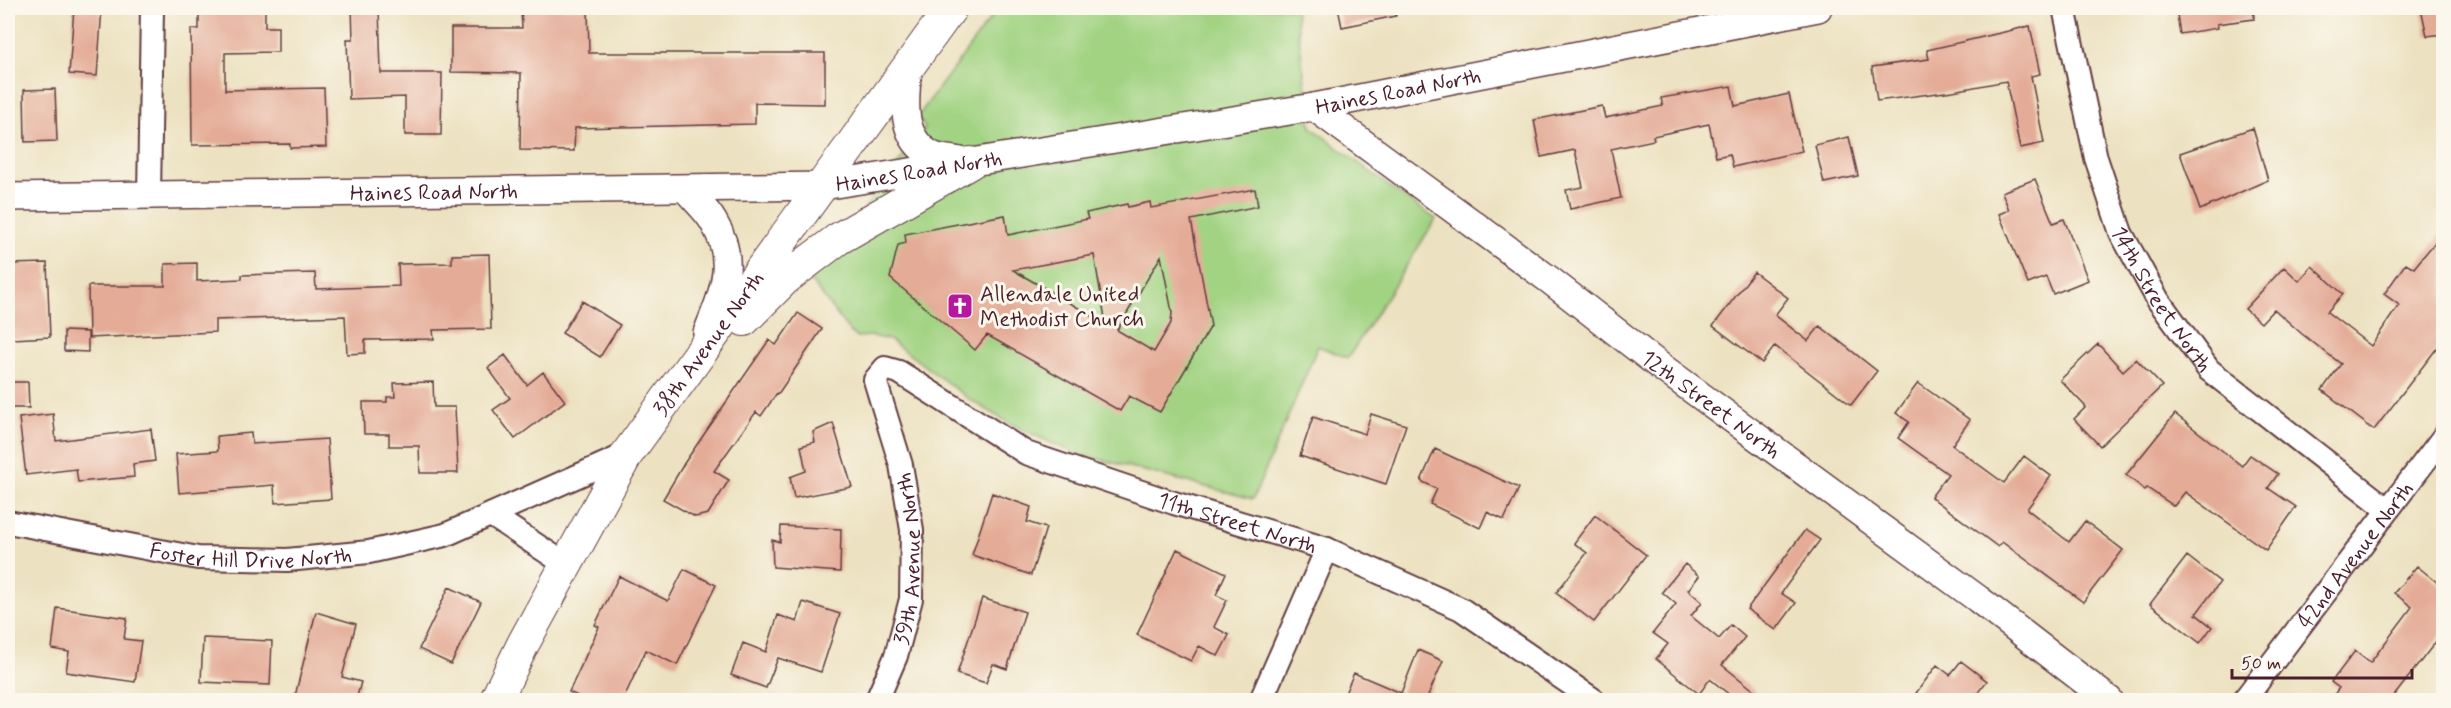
<svg xmlns="http://www.w3.org/2000/svg" width="2451" height="708" font-family="Mynerve,sans-serif">
  <rect width="100%" height="100%" fill="#fbf7ec"/>
  <filter id="ink" filterUnits="userSpaceOnUse"><feTurbulence type="fractalNoise" baseFrequency=".0167" numOctaves="2"/><feDisplacementMap in="SourceGraphic" scale="12" xChannelSelector="R" yChannelSelector="G"/><feConvolveMatrix kernelMatrix="1 2 1 2 8 2 1 2 1" color-interpolation-filters="sRGB"/></filter>
  <filter id="wash" filterUnits="userSpaceOnUse"><feTurbulence type="fractalNoise" baseFrequency=".008" numOctaves="4" result="noise"/><feDisplacementMap in="SourceGraphic" scale="24" xChannelSelector="R" yChannelSelector="G"/><feGaussianBlur stdDeviation="1.35" result="paint"/><feColorMatrix in="noise" values="0 0 0 0 0 0 0 0 0 0 0 0 0 0 0 0 0 1.4 0 .05"/><feComposite in="paint" operator="in"/></filter>
  <g filter="url(#wash)">
    <rect width="100%" height="100%" fill="#ece1c0"/>
    <path fill="#a1d382" stroke="#767956" stroke-width="1.5" d="M998,8H1295L1311,127L1402,196L1436,219L1348,358L1318,346L1253,499L1076,453L1047,441L1007,422L969,399L890,340L872,336L857,337L851,333L810,280L925,128L918,116Z"/>
    <g id="blocks">
      <path fill="#e4ac97" fill-rule="evenodd" d="M74,8H102L97,76L69,74Z
        M199,8H265V27H278V52L225,53V90L324,88L326,147L290,148V144L192,145L191,29H199Z
        M352,8H379L381,73H442L441,135H405V97L349,99L347,39H353Z
        M521,8H588L589,53H825V104L755,103V124L575,128L574,151L520,150L521,73L451,72V28H522Z
        M1338,8H1395L1396,16L1342,27Z
        M2176,8H2253L2254,19L2217,24L2218,28L2180,34Z
        M2421,8H2444V34L2427,36Z
        M2030,26L2040,74L2031,76L2044,143L2020,148L2006,81L1953,91L1877,101L1872,67L1929,59L1927,50Z
        M1731,86L1735,106L1789,94L1802,151L1733,167L1730,154L1716,157L1709,124L1653,136L1654,140L1611,149L1621,198L1570,209L1566,190L1583,187L1575,150L1541,157L1534,120L1602,106L1605,118L1663,106L1661,98Z
        M55,89L57,141L25,142L24,90Z
        M2253,128L2268,180L2200,210L2180,153Z
        M1849,137L1858,176L1824,183L1815,145Z
        M2035,179L2053,223L2064,219L2088,280L2053,294L2046,277L2028,284L1999,214L2009,210L2002,192Z
        M1255,189L1258,206L1191,220L1211,326L1160,412L1129,396L1120,411L987,335L975,350L890,278L898,245L906,243L905,234L1005,215L1008,235L1088,219L1086,213L1127,204L1128,207L1150,202L1151,208ZM1094,255L1106,324L1013,270ZM1161,256L1172,312L1171,323L1154,352L1117,330Z
        M2444,231V339L2374,430L2322,390L2341,364L2302,334L2274,309L2261,323L2245,309L2284,267L2299,281L2312,266L2343,294L2327,312L2371,346L2399,305L2384,294L2406,263L2414,268Z
        M489,254L491,329L433,330L434,339L365,340V353L347,354L345,316L215,320V332L89,338L88,286H165V264L197,263V281L242,279V275L315,273L316,289L399,286L398,264L452,263V255Z
        M47,263L50,337L12,339L9,264Z
        M1754,272L1788,298L1775,315L1808,341L1820,326L1877,371L1851,405L1775,346L1762,363L1713,326Z
        M582,301L620,325L600,357L562,333Z
        M798,313L822,329L778,394L777,393L761,416L756,412L714,471L729,480L708,514L695,517L663,499L685,462L769,340L776,345Z
        M64,331L88,332V352L64,351Z
        M2098,344L2123,371L2136,359L2162,386L2100,446L2074,419L2086,407L2060,380Z
        M505,355L527,385L543,372L565,401L515,439L493,410L510,398L488,368Z
        M8,382H28L29,408H8Z
        M433,382L434,407H455L458,473H420L419,446H389V434H364L363,402H387V397H395L394,383Z
        M1918,383L1970,420L1952,445L2004,483L2024,456L2051,476L2027,509L2069,542L2085,521L2123,550L2083,602L2002,542L1998,547L1931,497L1948,474L1898,438L1909,422L1896,413Z
        M53,414L56,441L151,429L155,461L133,464L134,477L78,482L76,469L26,475L19,418Z
        M1371,414L1406,425L1386,484L1300,456L1313,417L1365,434Z
        M2175,414L2242,466L2250,455L2278,474L2268,488L2296,507L2266,550L2185,492L2174,506L2147,488L2145,490L2126,475Z
        M833,423L852,487L794,498L790,477L806,471L801,446L815,442L813,432Z
        M251,433L252,444L327,439L331,499L275,503L274,485L179,493L176,454L218,451L217,436Z
        M1435,449L1519,488L1504,520L1487,512L1480,528L1430,504L1437,489L1421,481Z
        M992,493L1031,507L1027,522L1046,528L1031,575L972,555Z
        M1595,515L1646,555L1594,622L1556,593L1587,553L1574,543Z
        M781,526L841,529L840,572L773,567L772,540L780,542Z
        M1805,530L1820,540L1781,593L1796,603L1776,630L1747,609Z
        M1177,549L1226,573L1216,595L1227,600L1214,627L1229,635L1218,656L1199,646L1191,661L1137,635Z
        M2187,556L2220,582L2196,614L2212,627L2200,643L2150,604Z
        M1685,564L1699,576L1688,590L1702,602L1691,616L1719,639L1731,625L1745,637L1722,665L1766,700H1736L1710,679L1699,694L1656,659L1668,644L1653,633L1676,604L1662,592Z
        M2417,566L2444,588V631L2391,700H2330L2339,688L2331,682L2355,651L2370,663L2412,607L2394,593Z
        M684,569L716,585L677,665L646,650L623,700H586L569,692L599,627L595,625L619,576L668,601Z
        M449,587L481,602L451,664L419,649Z
        M982,598L1025,612L1007,669L993,664L986,683L957,674Z
        M803,602L840,614L821,672L778,658L766,688L731,675L743,643L766,652L778,615L797,622Z
        M57,608L127,618L124,639L141,641L135,682L66,672L69,652L52,649Z
        M316,612L356,624L342,677L361,682L356,700H294Z
        M203,638L272,641L270,685L201,682Z
        M1418,650L1443,661L1426,700H1342L1354,673L1401,693Z
        M1961,661L1987,681L1972,700H1926L1916,693L1937,665L1950,675Z"/>
    </g>
  </g>
  <g filter="url(#ink)">
    <use href="#blocks" fill-opacity="0" stroke="#623c41" stroke-width="1.5"/>
    <g fill="none" stroke-linecap="round" stroke-linejoin="round">
      <g stroke="#623c41" stroke-width="26">
        <g id="minor">
          <path id="s1" d="M2064,8L2096,158L2121,233L2158,300L2209,370L2387,509"/>
          <path d="M149,196L152,8"/>
          <path d="M491,515L565,564"/>
          <path id="s2" d="M8,522L198,558L287,560L369,552L445,535L627,454"/>
          <path id="s3" d="M877,700L896,656L911,599L912,530L901,465L875,380L885,368L899,372L1026,453L1174,503L1327,549L1461,609L1594,700"/>
          <path d="M1261,700L1327,549"/>
          <path id="s4" d="M2244,700L2444,436"/>
        </g>
      </g>
      <g stroke="#623c41" stroke-width="30">
        <g id="tertiary">
          <path d="M908,69C905,99 899,138 932,155C939,159 951,159 960,161"/>
          <path id="s5" d="M1314,107L1551,281L1660,366L1978,599L2109,700"/>
          <path d="M686,189C694,199 706,209 713,221C738,261 723,293 707,333"/>
          <path id="s6" d="M8,197L823,186L1314,107L1818,8"/>
        </g>
      </g>
      <g stroke="#623c41" stroke-width="34">
        <g id="secondary">
          <path d="M744,320L785,279L838,239L970,163"/>
          <path id="s7" d="M496,700L523,644L627,454L951,8"/>
        </g>
      </g>
      <use href="#minor" stroke="#fff" stroke-width="22"/>
      <use href="#tertiary" stroke="#fff" stroke-width="27"/>
      <use href="#secondary" stroke="#fff" stroke-width="32"/>
    </g>
  </g>
  <defs>
    <g id="church-square" transform="scale(1.35)"><rect x="-9" y="-9" width="18" height="18" rx="4" fill="#b5179e" stroke="#fbf7ec"/><path d="M-1.2-6h2.4v3.5h3.3v2.4h-3.3V6h-2.4V-.1h-3.3v-2.4h3.3Z" fill="#fff"/></g>
  </defs>
  <g fill-rule="evenodd">
    <use href="#church-square" x="960" y="306"/>
  </g>
  <g text-anchor="middle" stroke-width="6" stroke-linejoin="round" paint-order="stroke">
    <g font-size="22" fill="#4a1f2b" stroke="#fbf7ec">
      <text dy="8" stroke="none"><textPath href="#s6" startOffset="1398">Haines Road North</textPath></text>
      <text dy="8" stroke="none"><textPath href="#s6" startOffset="912">Haines Road North</textPath></text>
      <text dy="8" stroke="none"><textPath href="#s6" startOffset="426">Haines Road North</textPath></text>
      <text dy="8" stroke="none"><textPath href="#s1" startOffset="310">14th Street North</textPath></text>
      <text dy="8" stroke="none"><textPath href="#s7" startOffset="416">38th Avenue North</textPath></text>
      <text dy="8" stroke="none"><textPath href="#s5" startOffset="496">12th Street North</textPath></text>
      <text dy="8" stroke="none"><textPath href="#s3" startOffset="734">11th Street North</textPath></text>
      <text dy="8" stroke="none"><textPath href="#s2" startOffset="246">Foster Hill Drive North</textPath></text>
      <text dy="8" stroke="none"><textPath href="#s4" startOffset="183">42nd Avenue North</textPath></text>
      <text dy="8" stroke="none"><textPath href="#s3" startOffset="147">39th Avenue North</textPath></text>
    </g>
    <g font-size="22" fill="#4a1f2b" stroke="#fbf7ec" text-anchor="start">
      <text x="980" y="301">Allendale United<tspan x="980" dy="25">Methodist Church</tspan></text>
    </g>
  </g>
  <rect width="2451" height="708" fill="none" stroke="#fbf7ec" stroke-width="30"/>
  <path d="M2232 669v9h180v-9" fill="none" stroke="#4a1f2b" stroke-width="3"/>
  <text x="2241" y="669" font-size="18" fill="#4a1f2b" stroke="#fbf7ec" stroke-width="4.5" paint-order="stroke">50 m</text>
</svg>
